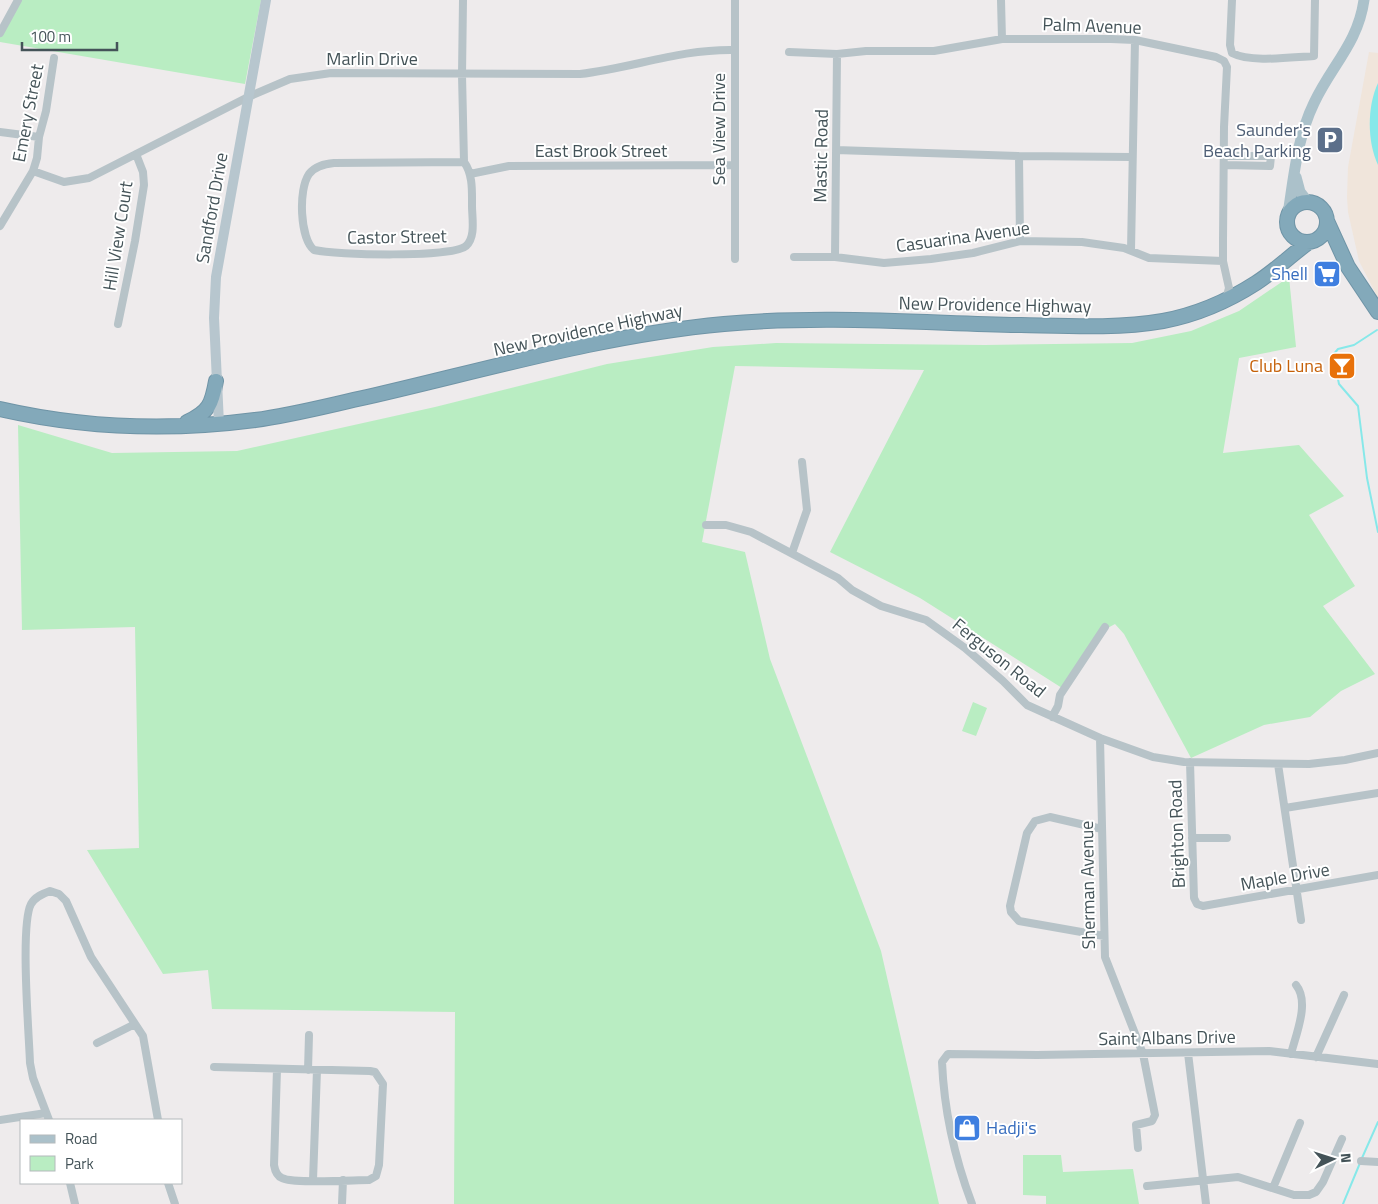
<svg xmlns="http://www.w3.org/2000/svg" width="1378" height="1204" font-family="'Titillium Web',sans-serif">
  <rect width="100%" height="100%" fill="#eeebec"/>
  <path fill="#b9edc2" d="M20,0H261L245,84L0,42V36Z
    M1289,277L1296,347L1239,358L1223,453L1299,445L1344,496L1309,515L1355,586L1323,606L1375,674L1341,691L1310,717L1264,725L1191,758L1124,634L1115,624L1104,630L1062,688L920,598L830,552L924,370L735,366L702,542L745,552L770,659L881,951L939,1204H454L455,1012L212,1009L208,970L163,974L87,850L139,848L135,627L22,630L18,425L112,453L237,451L435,407L607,364L713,347L776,343L985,345L1132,343L1191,331L1239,311Z
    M973,702L987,708L976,736L962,731Z
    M1023,1155H1061L1063,1172L1133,1169L1139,1204H1046V1196L1023,1195Z"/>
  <path fill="#f0e5db" d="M1369,52L1378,53V83L1372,107L1370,132L1378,165V298L1359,261L1348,212L1347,197L1348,167Z"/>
  <path fill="#87e8e9" d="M1378,83V165C1367,142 1367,106 1378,83Z"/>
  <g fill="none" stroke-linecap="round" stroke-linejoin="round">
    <path stroke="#87e8e9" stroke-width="2" d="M1377,330L1354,345L1338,349L1333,355L1339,384L1358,406L1367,478L1378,532
      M1362,1158L1378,1122
      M1343,1204L1360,1163"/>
    <g stroke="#6f94a6" stroke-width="16">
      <path id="highway" d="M1287 222a20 20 0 1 1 40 0a20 20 0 1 1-40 0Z
        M1327,221L1348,267L1378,312
        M0,409C83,428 171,431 255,420C293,415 330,405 367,397C485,370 603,335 724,324C822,315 923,323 1021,325C1067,326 1117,329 1163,321C1195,315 1228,301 1256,283C1275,271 1291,255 1309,242
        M187,422C209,412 212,404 216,381"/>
    </g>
    <path stroke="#b7c3c8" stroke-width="8" d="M463,0L462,75L464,162C473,174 472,191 472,206C472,218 476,237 466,246C453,258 335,255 314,250C300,238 298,190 309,174C315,166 324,164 334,163L464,162
      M1001,0L1002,39
      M1232,0L1230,45L1232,53C1251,63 1292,57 1314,56L1315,0
      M0,33L18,0
      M789,52L837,54L866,51H934L1002,39H1111L1135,40L1216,57L1224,61L1227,67L1224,127L1223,240V261L1229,288L1226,299
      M0,132L39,137
      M836,150L1019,156L1131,157
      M1019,156L1020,241
      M1225,165L1270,166L1271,156H1225
      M33,171L64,182L89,178L248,97L290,79L331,73L580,74C633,68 679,49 734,50
      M470,174L509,166L733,165
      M0,226L33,171L37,158L39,137L46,111L54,58
      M1131,250L1135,40
      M794,257H835L884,263L931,259L973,253L1020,241L1082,242L1124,248L1149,258L1223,261
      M835,257L837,54
      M735,259V0
      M118,324L135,241L144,185L143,172L136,154
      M706,525H726L751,532L838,578L852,590L881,606L926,620L965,648L1003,681L1027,705L1100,738L1153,757L1184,762L1309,764L1345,760L1378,753
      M792,553L807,510L802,462
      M1052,717L1058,706L1060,695L1105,627
      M1100,738L1105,957L1143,1054L1155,1115L1152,1121L1136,1125L1138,1148
      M1190,762L1194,898L1197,904L1203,906L1378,875
      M1278,764L1301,920
      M1285,808L1378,793
      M1102,829L1050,817L1035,821L1027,833L1010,906L1011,912L1019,921L1104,936
      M1192,838H1227
      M97,1043L135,1024
      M1188,1053L1206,1204
      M1291,1054C1296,1034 1310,1002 1296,985
      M1316,1057L1344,995
      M214,1067L370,1071L375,1072L383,1084L379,1165L376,1176L369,1180C354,1180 292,1184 282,1178C277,1176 275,1171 274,1165L277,1069
      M308,1070L309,1035
      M0,1120L46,1113
      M49,1120L33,1078L30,1063C29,1034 20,925 31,904C35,897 42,894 50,891L59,894L66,901L91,957L143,1036L158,1120
      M1361,1161L1378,1162
      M313,1180L317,1070
      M70,1183L75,1204
      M168,1183L175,1204
      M1147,1186L1238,1177L1294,1195H1309L1316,1192L1323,1182L1342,1139
      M1273,1188L1300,1123
      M342,1204L343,1180
      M972,1204C955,1159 944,1110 942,1062L948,1054L1037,1055L1269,1051L1378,1064"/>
    <path stroke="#b7c6ce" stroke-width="10" d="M219,424L214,318L216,277L266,0"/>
    <path stroke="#abc1ca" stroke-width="11" d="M1296,177L1300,192L1307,201
      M1288,214C1294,176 1297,138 1314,103C1332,65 1358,43 1364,0"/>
    <use href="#highway" stroke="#83a9ba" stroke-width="14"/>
  </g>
  <defs>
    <g id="parking-square" transform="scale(1.4375)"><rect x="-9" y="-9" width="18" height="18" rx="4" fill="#5c6f8a" stroke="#fff"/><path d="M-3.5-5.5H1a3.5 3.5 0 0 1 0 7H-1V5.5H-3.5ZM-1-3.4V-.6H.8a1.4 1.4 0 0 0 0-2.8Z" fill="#fff"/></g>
    <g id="supermarket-square" transform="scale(1.4375)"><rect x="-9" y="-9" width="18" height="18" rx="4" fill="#3f7fe0" stroke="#fff"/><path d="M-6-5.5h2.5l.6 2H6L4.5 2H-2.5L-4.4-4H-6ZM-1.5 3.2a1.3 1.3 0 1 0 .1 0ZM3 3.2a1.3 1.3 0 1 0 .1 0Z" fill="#fff"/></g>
    <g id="bar-square" transform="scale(1.4375)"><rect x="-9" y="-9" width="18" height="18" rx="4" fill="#e8710a" stroke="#fff"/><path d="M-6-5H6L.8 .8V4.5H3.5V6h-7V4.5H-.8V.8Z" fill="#fff"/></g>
    <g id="shop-square" transform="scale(1.4375)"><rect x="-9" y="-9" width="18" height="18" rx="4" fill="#3f7fe0" stroke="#fff"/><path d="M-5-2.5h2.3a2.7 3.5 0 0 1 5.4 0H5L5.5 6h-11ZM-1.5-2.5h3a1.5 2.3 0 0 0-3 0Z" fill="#fff"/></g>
  </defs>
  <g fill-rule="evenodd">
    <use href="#parking-square" x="1330" y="140"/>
    <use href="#supermarket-square" x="1327" y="274"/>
    <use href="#bar-square" x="1342" y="366"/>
    <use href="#shop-square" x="967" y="1128"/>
  </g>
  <g text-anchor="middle" stroke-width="4" stroke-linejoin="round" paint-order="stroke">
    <g font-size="18" fill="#445358" stroke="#fff">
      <text transform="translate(1092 26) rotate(2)" y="6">Palm Avenue</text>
      <text x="372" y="65">Marlin Drive</text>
      <text transform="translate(28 113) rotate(-79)" y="6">Emery Street</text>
      <text transform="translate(719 129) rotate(-90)" y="6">Sea View Drive</text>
      <text x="601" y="157">East Brook Street</text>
      <text transform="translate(821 156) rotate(-89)" y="6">Mastic Road</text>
      <text transform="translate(212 208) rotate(-80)" y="6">Sandford Drive</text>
      <text transform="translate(118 236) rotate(-81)" y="6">Hill View Court</text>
      <text transform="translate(397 237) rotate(-1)" y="6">Castor Street</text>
      <text transform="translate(963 237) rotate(-8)" y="6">Casuarina Avenue</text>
      <text transform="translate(995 305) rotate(1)" y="6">New Providence Highway</text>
      <text transform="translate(588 330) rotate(-12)" y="6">New Providence Highway</text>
      <text transform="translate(999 658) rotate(39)" y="6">Ferguson Road</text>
      <text transform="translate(1177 834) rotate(-92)" y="6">Brighton Road</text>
      <text transform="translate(1285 877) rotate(-10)" y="6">Maple Drive</text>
      <text transform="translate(1088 885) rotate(-91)" y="6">Sherman Avenue</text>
      <text transform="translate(1167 1038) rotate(-1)" y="6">Saint Albans Drive</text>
    </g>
    <g font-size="18" fill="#4e5e75" stroke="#fff" text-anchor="end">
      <text x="1311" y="136">Saunder's<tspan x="1311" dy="21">Beach Parking</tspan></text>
    </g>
    <g font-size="18" fill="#366cbe" stroke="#fff" text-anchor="end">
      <text x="1308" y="280">Shell</text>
      <text x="986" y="1134" text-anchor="start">Hadji's</text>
    </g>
    <g font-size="18" fill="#c56008" stroke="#fff" text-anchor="end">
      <text x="1323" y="372">Club Luna</text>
    </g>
  </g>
  <rect x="20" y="1119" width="162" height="65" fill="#ffffff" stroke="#b4babc"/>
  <rect x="30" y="1135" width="25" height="8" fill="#abc1ca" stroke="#b4babc"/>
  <text x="65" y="1144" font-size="15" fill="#445358">Road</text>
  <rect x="30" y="1156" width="25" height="15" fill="#b9edc2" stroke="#b4babc"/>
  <text x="65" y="1169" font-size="15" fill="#445358">Park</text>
  <g transform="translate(1333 1159) rotate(86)" stroke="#ffffff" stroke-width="4" paint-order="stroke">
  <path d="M0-4L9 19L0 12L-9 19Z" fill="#445358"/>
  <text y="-8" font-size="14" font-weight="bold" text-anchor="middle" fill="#445358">N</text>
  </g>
  <path d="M22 42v8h95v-8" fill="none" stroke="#445358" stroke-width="2.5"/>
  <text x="30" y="42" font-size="15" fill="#445358" stroke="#ffffff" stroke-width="4" paint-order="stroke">100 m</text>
</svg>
